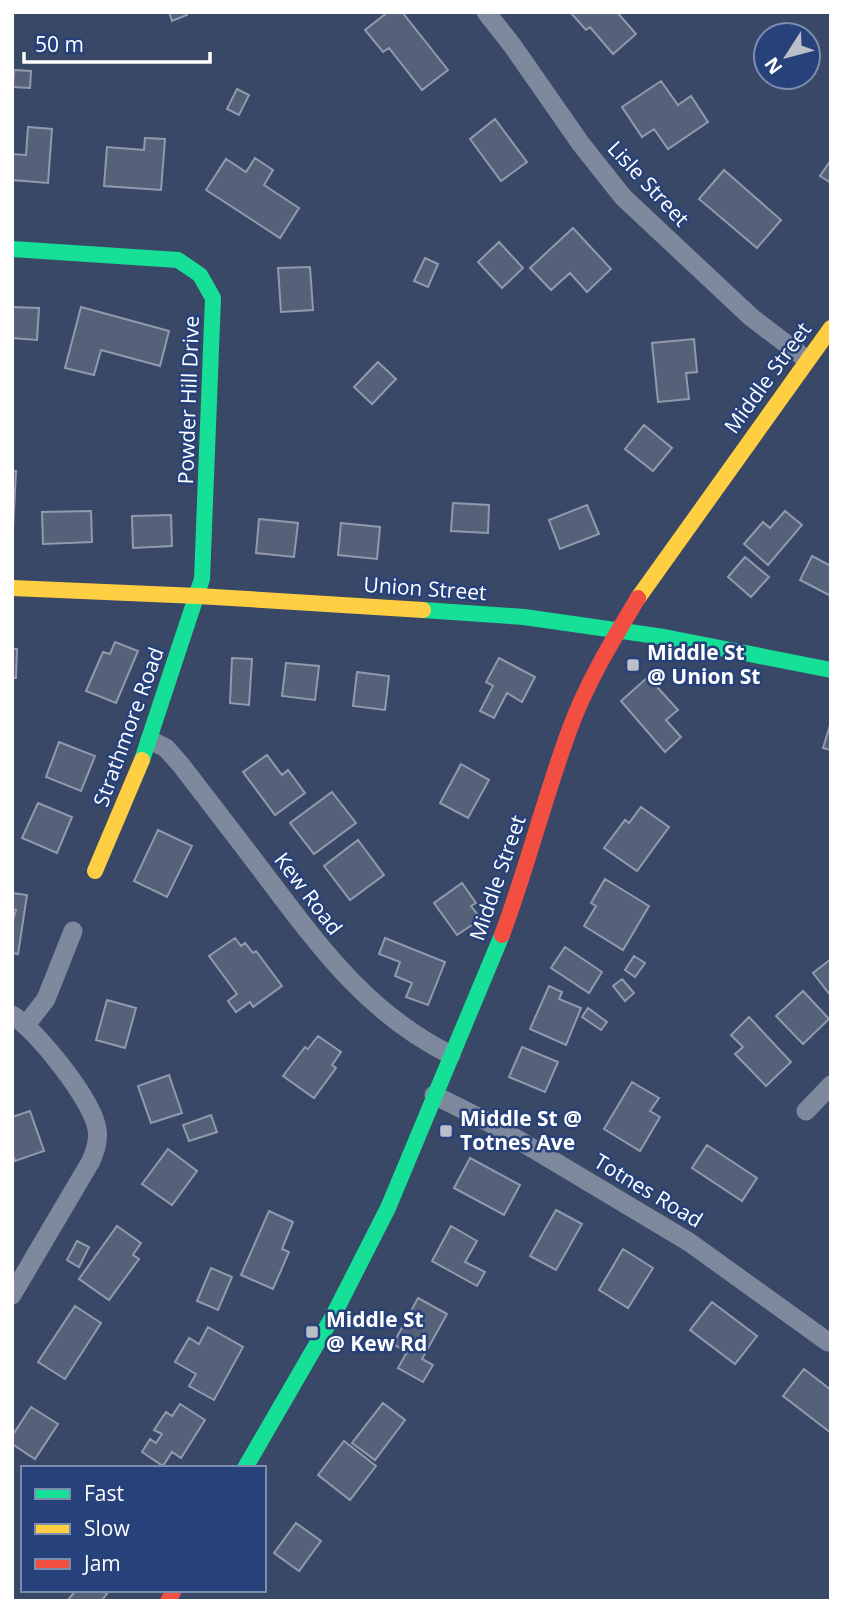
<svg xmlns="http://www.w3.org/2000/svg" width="843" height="1613" font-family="'Open Sans',sans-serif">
  <rect width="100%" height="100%" fill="#3a4867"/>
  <path fill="#556079" stroke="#919aad" stroke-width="2" d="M169,12H186L187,15L172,21Z
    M388,12H402L448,70L422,90L389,48L383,52L365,30Z
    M570,12H617L636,34L613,54L590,27L586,30Z
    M14,70L31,71L30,88L13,87Z
    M661,81L678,105L691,96L708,122L668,149L654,129L642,137L622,107Z
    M237,89L249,95L239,115L227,109Z
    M495,119L527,162L501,181L470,139Z
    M28,127L52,129L48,183L12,180V154L26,155Z
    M145,138L165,139L161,190L104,186L107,147L144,150Z
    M255,158L273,170L264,185L299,208L280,238L206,190L226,159L246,172Z
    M831,160V183L820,176Z
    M724,170L781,220L757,248L699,199Z
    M573,228L611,269L587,292L570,273L551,290L530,268Z
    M499,242L523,268L502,288L478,262Z
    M425,258L438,264L428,287L414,281Z
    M310,267L313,310L281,312L278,268Z
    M12,307L39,308L37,340L12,338Z
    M81,307L169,331L160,366L101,350L94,375L65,368Z
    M694,339L697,372L686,373L689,399L658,402L652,343Z
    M378,362L396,379L372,404L354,387Z
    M644,425L672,448L653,471L625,449Z
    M12,471H16L13,530H12Z
    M453,503L489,505L488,533L451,531Z
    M587,505L599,534L560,549L549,520Z
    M91,511L92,542L43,544L42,512Z
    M785,511L802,525L768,565L744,544L763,522L770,528Z
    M171,515L172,546L133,548L132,516Z
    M259,519L298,523L294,557L256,553Z
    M341,523L380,527L377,559L338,555Z
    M812,556L831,566V596L800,580Z
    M745,557L769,577L751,597L728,577Z
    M115,642L138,651L116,703L86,691L103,652L110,654Z
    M12,649H17L16,678H12Z
    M232,658L252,659L249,705L230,703Z
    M499,658L535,677L522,702L507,693L494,718L480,711L493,686L486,682Z
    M286,663L319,666L315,700L282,696Z
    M357,672L389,676L385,710L353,706Z
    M648,677L678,710L666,720L681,737L665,752L621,701Z
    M831,722V750L823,748Z
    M59,742L95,756L81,791L46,777Z
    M267,755L282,775L288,770L305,793L275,815L243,772Z
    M461,764L489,780L468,818L440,803Z
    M332,792L356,823L314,854L290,823Z
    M38,803L72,817L57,853L22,838Z
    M641,807L669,827L637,871L604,848L625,820L629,823Z
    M158,830L192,846L167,897L134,881Z
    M358,840L384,875L350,900L324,866Z
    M605,879L649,906L623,950L584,926L596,906L591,903Z
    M462,883L476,903L471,906L481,919L457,935L434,903Z
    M12,893L27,895L18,954L12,953V923L16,910L12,909Z
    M235,938L241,946L245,943L253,953L256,951L282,986L253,1007L250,1002L236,1012L228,1001L237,994L209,956Z
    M385,938L445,962L428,1005L406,997L412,983L395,976L400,962L379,954Z
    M565,947L602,972L589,993L551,968Z
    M634,956L645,963L635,977L625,970Z
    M831,959V996L813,973Z
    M622,979L634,993L625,1001L613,986Z
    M549,986L562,992L559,999L581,1008L566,1045L530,1029Z
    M803,991L829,1019L803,1044L776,1016Z
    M107,1000L136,1008L125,1048L96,1040Z
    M588,1008L607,1022L601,1030L582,1017Z
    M749,1017L791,1062L766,1086L735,1054L743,1047L731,1035Z
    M318,1036L341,1052L332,1065L336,1068L314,1098L283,1076L305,1047L308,1049Z
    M522,1047L558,1062L545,1092L509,1077Z
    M169,1075L182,1113L151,1123L138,1086Z
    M632,1082L659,1098L650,1111L660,1117L640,1151L604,1129Z
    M30,1111L44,1151L15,1161L12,1152V1117Z
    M211,1115L217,1132L189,1141L183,1125Z
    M707,1145L757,1178L742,1201L692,1168Z
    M168,1149L197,1171L172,1205L142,1184Z
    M470,1158L520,1185L504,1215L454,1188Z
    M556,1210L582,1224L556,1270L530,1256Z
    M269,1211L293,1222L282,1249L289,1252L273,1289L241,1275Z
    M117,1226L141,1243L133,1255L139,1259L109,1300L79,1279Z
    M451,1226L477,1241L465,1262L485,1272L477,1286L432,1261Z
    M77,1241L89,1247L79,1267L67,1260Z
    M623,1249L653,1268L628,1308L599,1290Z
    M211,1268L232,1277L218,1310L197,1301Z
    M418,1298L447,1314L422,1359L433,1365L423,1382L398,1368L407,1352L393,1344Z
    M712,1302L757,1336L735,1364L690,1330Z
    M75,1306L101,1323L65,1379L38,1362Z
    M208,1327L243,1347L214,1400L189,1386L196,1374L175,1362L189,1338L199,1344Z
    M804,1369L831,1390V1433L783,1396Z
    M383,1403L405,1420L375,1460L352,1443Z
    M180,1404L205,1420L181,1458L172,1452L163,1466L142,1452L150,1439L156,1443L162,1434L154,1430L166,1412L172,1416Z
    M31,1407L58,1424L35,1459L12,1444V1436Z
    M344,1441L376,1466L350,1500L318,1475Z
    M296,1523L321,1541L299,1571L274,1553Z
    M76,1590H102L107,1594L101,1601H67Z"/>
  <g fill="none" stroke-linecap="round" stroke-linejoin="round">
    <path stroke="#7e899e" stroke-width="19" d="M486,12L512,45L581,144L623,197L751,317L806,359
      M150,740L166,748L181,765C211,804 242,844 272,884C324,953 372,1016 451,1055
      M12,1015C37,1030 93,1101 97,1129C99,1141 95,1151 91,1161L12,1295
      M26,1025L46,999L73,931
      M434,1095L490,1123L689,1242L828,1342
      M806,1111L831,1085"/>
    <path stroke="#16e098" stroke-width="16" d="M12,249L178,260L200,275L213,298L202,579L142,760
      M423,610L524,617L664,637L831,670
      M245,1468L333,1316L388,1208L502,935"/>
    <path stroke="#ffcf43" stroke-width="16" d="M12,588L198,596L423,610
      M638,598L831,328
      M95,871L142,760"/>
    <path stroke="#f24e42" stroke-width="16" d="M502,935C527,868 544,799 569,731C586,684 612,641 638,598
      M168,1601L174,1590"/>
  </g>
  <g fill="#babfca" stroke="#27417a" stroke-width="2.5">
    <rect x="626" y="658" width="14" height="14" rx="3.5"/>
    <rect x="439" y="1124" width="14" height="14" rx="3.5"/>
    <rect x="305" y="1325" width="14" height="14" rx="3.5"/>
  </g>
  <g text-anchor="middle" stroke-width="5" stroke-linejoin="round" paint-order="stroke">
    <g font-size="21" fill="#fff" stroke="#27417a">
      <text transform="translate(648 184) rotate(47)" y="7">Lisle Street</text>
      <text transform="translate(768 378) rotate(-54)" y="7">Middle Street</text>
      <text transform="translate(189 400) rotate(-88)" y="7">Powder Hill Drive</text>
      <text transform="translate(425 589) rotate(4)" y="7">Union Street</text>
      <text transform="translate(129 727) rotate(-70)" y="7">Strathmore Road</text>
      <text transform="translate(498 878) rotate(-71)" y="7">Middle Street</text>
      <text transform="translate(308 894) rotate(53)" y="7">Kew Road</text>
      <text transform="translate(648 1191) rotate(31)" y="7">Totnes Road</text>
    </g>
    <g font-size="21" font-weight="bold" fill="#fff" stroke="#27417a" text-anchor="start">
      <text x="647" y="660">Middle St<tspan x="647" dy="24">@ Union St</tspan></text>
      <text x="460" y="1126">Middle St @<tspan x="460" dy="24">Totnes Ave</tspan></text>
      <text x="326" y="1327">Middle St<tspan x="326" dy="24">@ Kew Rd</tspan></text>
    </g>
  </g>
  <rect width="843" height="1613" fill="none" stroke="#ffffff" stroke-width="28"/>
  <rect x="21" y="1466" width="245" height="126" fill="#27417a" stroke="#7d8daf" stroke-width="2"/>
  <rect x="35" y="1489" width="35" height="10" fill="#16e098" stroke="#7d8daf" stroke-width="2"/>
  <text x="84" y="1501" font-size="21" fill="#ffffff">Fast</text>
  <rect x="35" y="1524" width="35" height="10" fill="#ffcf43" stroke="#7d8daf" stroke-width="2"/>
  <text x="84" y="1536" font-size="21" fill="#ffffff">Slow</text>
  <rect x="35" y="1559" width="35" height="10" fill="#f24e42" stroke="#7d8daf" stroke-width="2"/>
  <text x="84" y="1571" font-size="21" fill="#ffffff">Jam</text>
  <g transform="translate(787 56) rotate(234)"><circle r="33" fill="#27417a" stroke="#7d8daf" stroke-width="2"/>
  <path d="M0-5L12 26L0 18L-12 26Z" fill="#babfca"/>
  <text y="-10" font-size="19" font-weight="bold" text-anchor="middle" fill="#ffffff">N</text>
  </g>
  <path d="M24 52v10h186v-10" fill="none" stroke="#ffffff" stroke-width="3.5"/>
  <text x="35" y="52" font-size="21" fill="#ffffff" stroke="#27417a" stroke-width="5" paint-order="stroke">50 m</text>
</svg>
